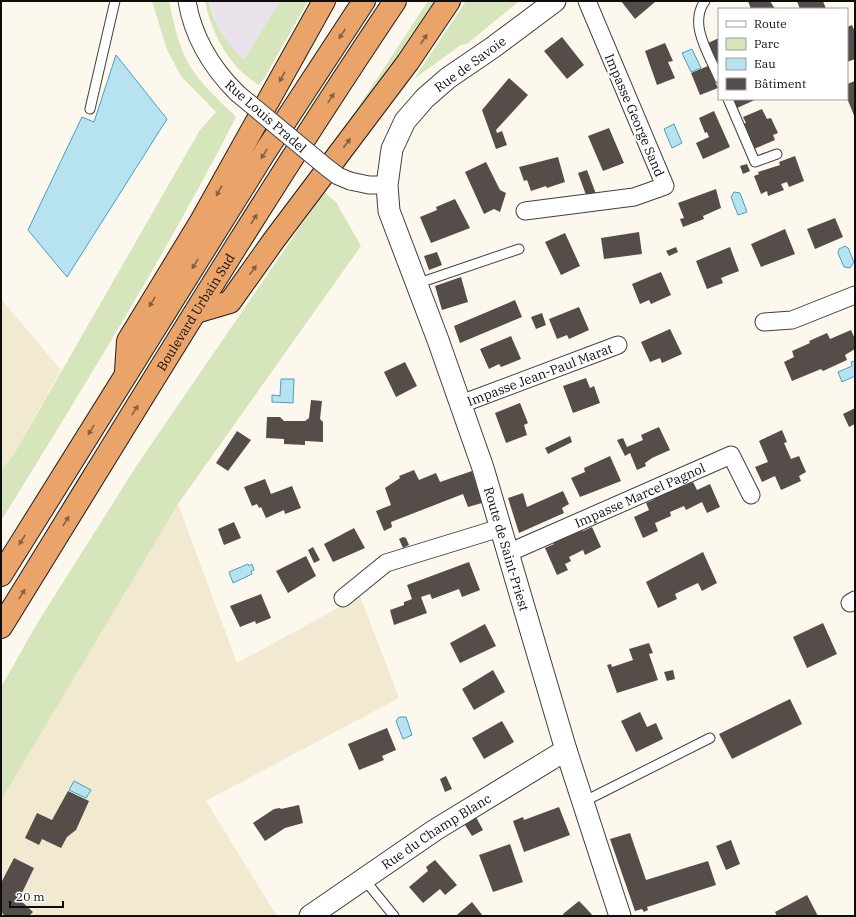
<svg xmlns="http://www.w3.org/2000/svg" width="856" height="917" font-family="'IBM Plex Serif',serif">
  <rect width="100%" height="100%" fill="#fdf8ee"/>
  <path fill="#e9e2eb" d="M209,1H280L244,60L227,43L218,27Z"/>
  <path fill="#f1ead0" d="M1,299L61,370L14,454L1,470Z
    M178,504L237,663L360,596L399,698L206,801L277,916H1V795Z"/>
  <path fill="#d6e5bb" d="M152,1H169C173,21 178,43 187,61C199,83 219,100 236,117C165,256 83,388 1,521V470L14,454L200,130L216,112L181,76L167,50Z
    M205,1H209C214,25 226,43 244,60L280,1H308L265,77L259,85C230,68 211,33 205,1Z
    M428,1H441L336,141Z
    M466,1H519L467,44L461,45L414,79Z
    M324,192L336,202L361,246L178,504L1,800V687L38,622L137,465Z"/>
  <path fill="#b7e3f0" stroke="#45a0c0" d="M692,49L701,68L691,72L682,53Z
    M116,55L167,119L67,277L28,230L82,117L94,122Z
    M674,124L682,143L672,148L664,129Z
    M734,192L740,193L747,212L738,215L731,197Z
    M845,246L848,248L854,262L850,268L844,267L838,253L839,249Z
    M855,361V376L842,382L838,372L852,366L851,362Z
    M281,379H294L293,403L272,402V395L280,396Z
    M248,564L249,566L252,564L254,570L251,571L252,574L233,583L229,572Z
    M399,717H406L412,735L403,739L396,721Z
    M74,781L91,790L86,798L69,790Z"/>
  <path fill="#544d4a" d="M621,1H654L655,2L635,19Z
    M748,1H770L775,9H751Z
    M797,1H823L826,9H800Z
    M852,25L855,32V59L847,62V27Z
    M562,37L584,65L567,79L544,51Z
    M719,38V61L716,62L708,43Z
    M665,43L673,61L668,62L675,78L657,85L645,51Z
    M708,66L718,88L700,95L691,73Z
    M509,78L528,95L496,130L497,133L502,131L507,145L496,149L482,110Z
    M855,81V118L847,98V84Z
    M734,99H757L737,108Z
    M762,109L767,119L771,118L778,133L773,135L775,140L754,149L743,124L746,123L743,117Z
    M714,111L730,147L703,159L696,143L709,137L707,132L705,133L699,118Z
    M609,128L624,163L603,171L588,136Z
    M795,156L804,181L789,187L787,182L781,184L784,190L768,196L767,191L761,194L754,176L759,174L758,172L780,165L779,162Z
    M558,157L565,182L547,188L546,186L531,191L527,180L524,181L519,167Z
    M486,162L500,190L506,193L500,212L494,209L484,214L465,172Z
    M747,164L750,171L743,174L740,166Z
    M587,170L596,194L586,195L578,173Z
    M716,189L721,208L703,216L704,219L683,227L680,219L684,218L678,203Z
    M455,199L470,228L431,243L420,217L437,210L436,207Z
    M835,218L843,237L815,249L807,229Z
    M785,229L795,254L761,267L751,244Z
    M639,232L642,254L604,259L601,238Z
    M565,233L580,266L561,275L545,242Z
    M676,247L678,252L669,256L666,251Z
    M730,247L739,271L721,278L723,283L707,289L696,261Z
    M437,252L442,265L429,270L424,256Z
    M661,272L671,295L651,304L649,300L640,304L632,284Z
    M461,277L468,302L442,310L435,286Z
    M515,300L522,317L460,343L454,326Z
    M579,307L589,330L569,339L567,335L557,339L549,319Z
    M542,313L546,325L536,329L531,317Z
    M670,329L682,354L662,363L660,358L650,362L641,342Z
    M851,330L855,339V349L845,355L847,360L823,371L821,369L792,381L784,362L794,357L792,351L810,343L809,341L827,333L830,339Z
    M511,336L521,359L501,367L499,364L489,369L480,349Z
    M405,362L417,386L396,397L384,372Z
    M586,378L590,388L594,386L600,403L573,413L563,386Z
    M311,400L322,401L320,419L323,422V442L305,441V445L284,444V439L266,438L267,417H280L284,421H305L309,418Z
    M520,403L528,423L524,425L527,435L506,443L495,413Z
    M855,408V424L849,427L843,414Z
    M659,427L670,450L652,458L645,463L646,466L637,470L630,453L625,456L617,440L623,438L627,447L643,440L641,435Z
    M782,430L787,442L784,443L791,459L799,456L806,472L799,476L801,481L781,490L775,476L762,482L755,467L768,462L759,441Z
    M237,431L251,440L228,471L216,463Z
    M570,436L572,442L548,454L545,448Z
    M610,456L621,481L580,497L571,478L585,472L584,468Z
    M414,470L419,480L436,473L440,482L472,471L482,503L468,507L463,494L391,522L392,527L384,531L376,511L391,505L385,488L400,478L399,476Z
    M265,479L271,494L292,486L301,508L285,514L284,510L266,518L261,507L259,508L257,504L252,506L244,487Z
    M693,482L697,490L710,484L720,507L707,513L702,502L686,510L684,506L670,512L671,516L655,523L658,531L643,538L634,517L649,510L646,503L655,499L654,496L682,483L684,486Z
    M563,491L569,504L562,508L564,513L519,533L508,498L523,493L527,507Z
    M234,522L241,538L224,545L218,529Z
    M592,527L601,547L585,555L583,550L569,557L571,561L565,564L568,570L557,575L545,548L554,544L553,541L582,528L583,531Z
    M354,528L365,548L333,562L324,544Z
    M403,537L406,538L409,545L403,548L399,539Z
    M313,547L320,560L314,563L308,550Z
    M703,552L717,583L702,591L698,583L675,594L677,599L658,608L646,582Z
    M306,556L316,576L288,593L276,571Z
    M469,562L480,590L462,597L459,589L432,599L430,594L421,597L427,613L394,625L390,610L404,605V602L412,599L407,585Z
    M261,594L271,618L256,624L255,621L240,627L230,606Z
    M823,623L837,654L807,668L793,637Z
    M485,624L496,646L460,663L450,643Z
    M649,643L653,653L649,654L658,680L617,693L607,665L611,664L612,667L633,660L629,649Z
    M493,670L505,692L474,710L462,689Z
    M673,670L675,679L667,681L664,672Z
    M790,699L802,724L732,759L719,734Z
    M640,712L647,727L656,723L663,739L636,752L621,721Z
    M502,721L514,742L484,759L472,738Z
    M387,728L396,750L382,756L384,760L359,770L348,744Z
    M446,776L452,789L445,792L440,779Z
    M68,791L89,801L76,830L67,837L61,848L42,839L39,845L25,838L37,813L52,820Z
    M299,805L303,823L285,828L265,841L253,823L274,809L280,808L281,809Z
    M559,807L570,835L524,852L513,821L523,817L524,820Z
    M476,817L483,830L472,836L465,825Z
    M630,833L646,880L708,861L716,885L647,907L648,910L644,912L642,909L635,911L610,839Z
    M731,840L740,864L726,870L716,846Z
    M510,844L523,882L493,892L479,855Z
    M14,858L34,868L19,899L33,912L29,916H5L1,912V883Z
    M435,860L457,885L445,895L440,889L423,903L409,887L428,871L426,867Z
    M807,895L818,916H777L775,912Z
    M579,901L585,907L593,916H564L563,914Z
    M472,902L483,916H456L459,913Z"/>
  <g fill="none" stroke-linecap="round" stroke-linejoin="round">
    <g stroke="#404040" stroke-width="11">
      <path id="service" d="M705,1C688,24 709,54 719,78
        M728,99L755,162L777,154
        M90,109L115,1
        M416,284L519,249
        M583,802L710,738
        M364,879L394,916"/>
    </g>
    <g stroke="#404040" stroke-width="19">
      <g id="minor">
        <path d="M187,1C193,37 211,67 237,93"/>
        <path d="M350,181L369,185H387"/>
        <path d="M525,211L634,197L665,186L587,1"/>
        <path d="M764,322L792,320L855,295"/>
        <path id="s1" d="M461,404L618,345"/>
        <path id="s2" d="M508,553L731,455L751,495"/>
        <path d="M343,598L386,563L500,528"/>
        <path d="M850,603L855,600"/>
      </g>
    </g>
    <g stroke="#404040" stroke-width="23">
      <g id="tertiary">
        <path id="s3" d="M555,1L492,48L448,78L425,98L405,121L392,149L387,185L389,211L438,340L483,468L566,750L620,916"/>
        <path id="s4" d="M310,916L435,830L566,750"/>
      </g>
    </g>
    <g stroke="#1e1e1e" stroke-width="24">
      <g id="trunk">
        <path d="M196,312L230,302L274,240L408,62L449,1"/>
        <path d="M126,371L128,341L200,223L324,1"/>
        <path d="M1,575L265,152L364,1"/>
        <path id="s5" d="M1,627C131,417 258,205 395,1"/>
      </g>
    </g>
    <use href="#service" stroke="#fff" stroke-width="9"/>
    <use href="#minor" stroke="#fff" stroke-width="17"/>
    <use href="#tertiary" stroke="#fff" stroke-width="21"/>
    <use href="#trunk" stroke="#eaa46a" stroke-width="22"/>
    <g stroke="#404040" stroke-width="19" stroke-linecap="butt">
      <path id="minor-bridge" d="M237,93L325,166L338,176L350,181"/>
    </g>
    <use href="#minor-bridge" stroke="#fff" stroke-width="17"/>
  </g>
  <defs><path id="oneway-solid" d="M-6-.8H1V-3.2L6.5 0L1 3.2V.8H-6Z"/></defs>
  <g fill="#876040">
    <use href="#oneway-solid" transform="translate(342 34) rotate(123)"/>
    <use href="#oneway-solid" transform="translate(424 39) rotate(-57)"/>
    <use href="#oneway-solid" transform="translate(282 77) rotate(119)"/>
    <use href="#oneway-solid" transform="translate(331 98) rotate(-58)"/>
    <use href="#oneway-solid" transform="translate(347 143) rotate(-53)"/>
    <use href="#oneway-solid" transform="translate(264 154) rotate(122)"/>
    <use href="#oneway-solid" transform="translate(219 191) rotate(119)"/>
    <use href="#oneway-solid" transform="translate(254 219) rotate(-58)"/>
    <use href="#oneway-solid" transform="translate(195 264) rotate(122)"/>
    <use href="#oneway-solid" transform="translate(253 270) rotate(-55)"/>
    <use href="#oneway-solid" transform="translate(152 302) rotate(122)"/>
    <use href="#oneway-solid" transform="translate(135 410) rotate(-58)"/>
    <use href="#oneway-solid" transform="translate(91 430) rotate(122)"/>
    <use href="#oneway-solid" transform="translate(66 521) rotate(-58)"/>
    <use href="#oneway-solid" transform="translate(22 540) rotate(122)"/>
    <use href="#oneway-solid" transform="translate(22 594) rotate(-58)"/>
  </g>
  <g text-anchor="middle" stroke-width="4" stroke-linejoin="round" paint-order="stroke">
    <g font-size="13" fill="#0d0d0d" stroke="#fff">
      <text transform="translate(470 64) rotate(-36)" y="5">Rue de Savoie</text>
      <text transform="translate(635 115) rotate(67)" y="5">Impasse George Sand</text>
      <text transform="translate(266 116) rotate(41)" y="5">Rue Louis Pradel</text>
      <text dy="5" stroke="none"><textPath href="#s5" startOffset="370">Boulevard Urbain Sud</textPath></text>
      <text dy="5" stroke="none"><textPath href="#s1" startOffset="84">Impasse Jean-Paul Marat</textPath></text>
      <text dy="5" stroke="none"><textPath href="#s2" startOffset="144">Impasse Marcel Pagnol</textPath></text>
      <text dy="5" stroke="none"><textPath href="#s3" startOffset="644">Route de Saint-Priest</textPath></text>
      <text dy="5" stroke="none"><textPath href="#s4" startOffset="152">Rue du Champ Blanc</textPath></text>
    </g>
  </g>
  <rect width="856" height="917" fill="none" stroke="#0d0d0d" stroke-width="4"/>
  <rect x="718" y="8" width="130" height="92" fill="#ffffff" stroke="#9e9e9e"/>
  <rect x="726" y="21" width="20" height="6" fill="#ffffff" stroke="#9e9e9e"/>
  <text x="754" y="28" font-size="12" fill="#0d0d0d">Route</text>
  <rect x="726" y="38" width="20" height="12" fill="#d6e5bb" stroke="#9e9e9e"/>
  <text x="754" y="48" font-size="12" fill="#0d0d0d">Parc</text>
  <rect x="726" y="58" width="20" height="12" fill="#b7e3f0" stroke="#9e9e9e"/>
  <text x="754" y="68" font-size="12" fill="#0d0d0d">Eau</text>
  <rect x="726" y="78" width="20" height="12" fill="#544d4a" stroke="#9e9e9e"/>
  <text x="754" y="88" font-size="12" fill="#0d0d0d">Bâtiment</text>
  <path d="M10 901v6h53v-6" fill="none" stroke="#0d0d0d" stroke-width="2"/>
  <text x="16" y="901" font-size="12" fill="#0d0d0d" stroke="#ffffff" stroke-width="3" paint-order="stroke">20 m</text>
</svg>
